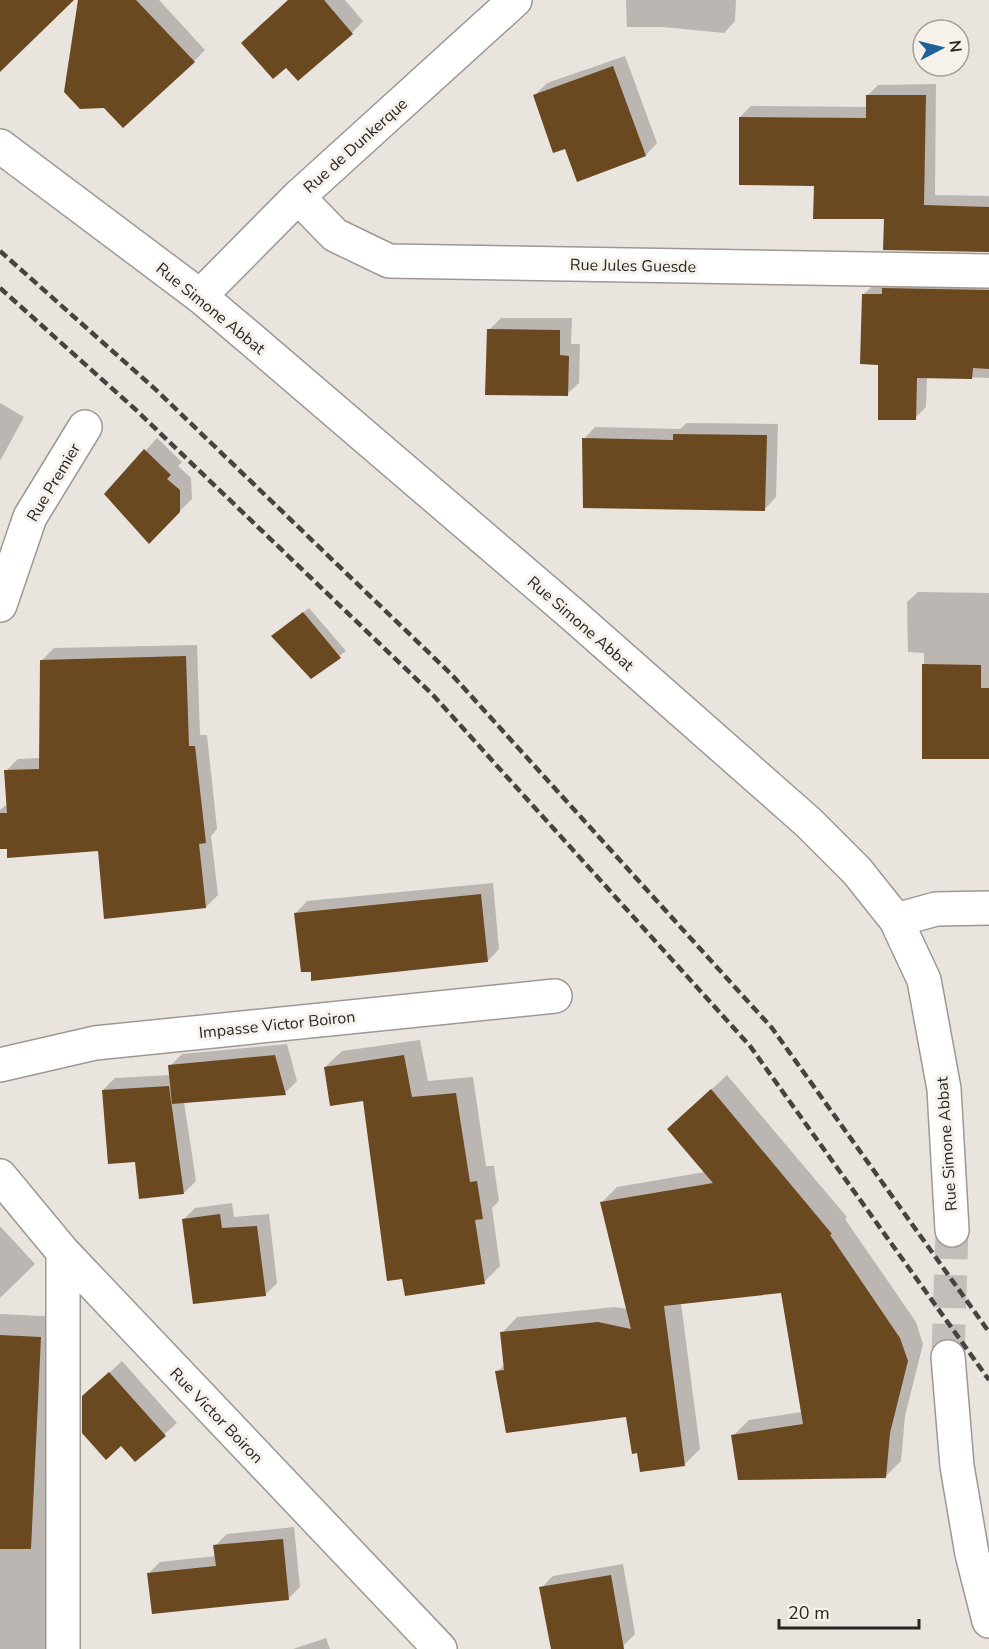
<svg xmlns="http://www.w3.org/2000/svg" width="989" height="1649" font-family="'Nunito Sans',sans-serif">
  <rect width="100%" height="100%" fill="#eae4de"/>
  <path fill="#0003" d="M82,0H159L205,50L194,61L104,106Z
    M289,0H345L363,21L352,33Z
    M626,0H736L735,21L724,33L663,27H627Z
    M625,56L657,143L646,155L566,147L535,95L547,83Z
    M936,84L935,195L989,196V251L885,217L816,184L740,117L751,106L867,107V96L878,85Z
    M989,279V378L927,376L926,407L915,418L879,363L864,294L875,283Z
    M501,318H572L571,344H580L579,383L567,394L489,330Z
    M0,403L24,417L0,461Z
    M687,423L778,424L776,497L765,509L584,439L595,427L680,429Z
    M157,438L182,462L178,466L191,478L192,499L149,541L106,494Z
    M918,592L989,593V758L924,757V653L908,652L907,602Z
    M309,608L346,651L311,677L279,631Z
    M197,645L200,735H207L217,829L211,836L218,895L206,907L99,850L0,848V810L8,803L6,771L18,759L41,758L42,660L54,648Z
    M493,883L499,949L488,961L312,970L296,913L307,901Z
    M420,1040L428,1081L473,1077L486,1166H494L499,1201L492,1208L500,1266L484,1282L364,1100L325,1067L342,1051Z
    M287,1044L297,1081L285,1093L184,1102L196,1181L184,1193L136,1160L103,1090L115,1078L171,1075L170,1066L182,1054Z
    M727,1075L847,1217L845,1219L916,1322L923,1344L905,1416L901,1461L885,1477L733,1436L749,1420L802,1412L783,1292L681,1303L700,1449L684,1465L638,1451L627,1415L497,1372L505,1364L502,1333L517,1317L615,1307L628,1309L602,1202L617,1187L705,1172L685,1114Z
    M232,1203L234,1217L269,1214L277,1283L265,1295L183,1220L195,1208Z
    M0,1226L35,1264L0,1298Z
    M0,1314L61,1317L45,1649H0Z
    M122,1361L177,1423L135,1460L93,1388Z
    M294,1527L300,1587L288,1599L148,1574L160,1562L216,1556L215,1546L227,1534Z
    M623,1564L635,1634L623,1646L553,1649L541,1588L553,1576Z
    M326,1638L330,1649H293Z"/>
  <path fill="#6a4820" d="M0,0H74L0,72Z
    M78,0H136L195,62L123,128L104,108L80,109L64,92Z
    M288,0H324L353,34L298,81L286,68L273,79L241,43Z
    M613,66L646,156L577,182L565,149L553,153L533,95Z
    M866,95H926L924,205L989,207V252L883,250L884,219H813L814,186L739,185V117L866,118Z
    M882,288L989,290V369L973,368L972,379L917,378L916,420H878V365L860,364L862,294H882Z
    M487,329L560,330V355L569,356L568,396L485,395Z
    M673,434L767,435L765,511L583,508L582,438L673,440Z
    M144,449L171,475L167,479L180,490V512L149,544L104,494Z
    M303,612L341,658L311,679L271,636Z
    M186,656L189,746H195L206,843L199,844L206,908L104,919L98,851L7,858V849H0V813H7L4,770L39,769L40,660Z
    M922,664L981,665V688H989V759H922Z
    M481,894L488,962L311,981V972H301L294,913Z
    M275,1055L286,1095L172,1104L168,1065Z
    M404,1055L412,1097L456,1093L470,1182L477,1181L483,1219L475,1220L485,1284L405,1296L402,1279L387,1281L363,1101L330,1106L324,1067Z
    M169,1086L184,1194L139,1199L135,1162L108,1164L102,1090Z
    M711,1089L832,1234L830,1235L900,1338L908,1361L890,1433L886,1478L738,1480L731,1435L803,1424L781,1293L664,1306L685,1466L640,1472L637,1453L632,1454L626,1417L506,1433L495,1371L504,1370L500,1332L598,1322L631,1329L600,1202L713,1183L667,1129Z
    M220,1214L222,1228L257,1226L266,1296L193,1304L182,1219Z
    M0,1335L41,1337L31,1549H0Z
    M109,1372L166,1436L135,1462L121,1446L106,1460L82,1433V1396Z
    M283,1539L289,1600L152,1614L147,1573L216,1566L213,1545Z
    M611,1575L624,1649H551L539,1587Z"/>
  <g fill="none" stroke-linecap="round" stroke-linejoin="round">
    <path stroke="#c3beb9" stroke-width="33" stroke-dasharray="33 16" stroke-linecap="butt" d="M948,1357L952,1230"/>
    <g stroke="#9e9893" stroke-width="36">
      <path id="minor" d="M298,197L335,235L389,261L989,271
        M200,296L298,197L515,0
        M0,605L30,517L85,427
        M0,1065L95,1043L555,996
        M0,1176L63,1252L440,1649
        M63,1252V1649"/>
    </g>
    <g stroke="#9e9893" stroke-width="36">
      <path id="secondary" d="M0,146L200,296L251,339L572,614L809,823L857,871L896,920L924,980L944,1089L952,1230
        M896,920L936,909L989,908
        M948,1357L957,1466L972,1554L989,1621"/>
    </g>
    <use href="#minor" stroke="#fff" stroke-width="33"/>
    <use href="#secondary" stroke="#fff" stroke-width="33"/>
    <path stroke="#464340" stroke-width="4.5" stroke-dasharray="9 4.5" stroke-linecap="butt" d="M0,251L154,388L453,676L772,1028L989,1332
      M0,288L135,409L433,695L750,1046L989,1380"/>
  </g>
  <g text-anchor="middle" stroke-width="6" stroke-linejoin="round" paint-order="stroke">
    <g font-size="16" fill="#292724" stroke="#f7f1eb">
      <text transform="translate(355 145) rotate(-42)" y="6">Rue de Dunkerque</text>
      <text transform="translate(633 265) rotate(1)" y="6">Rue Jules Guesde</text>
      <text transform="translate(211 308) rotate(39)" y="6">Rue Simone Abbat</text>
      <text transform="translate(53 482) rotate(-59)" y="6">Rue Premier</text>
      <text transform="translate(581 623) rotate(41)" y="6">Rue Simone Abbat</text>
      <text transform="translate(277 1024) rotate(-6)" y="6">Impasse Victor Boiron</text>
      <text transform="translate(946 1144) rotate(-94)" y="6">Rue Simone Abbat</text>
      <text transform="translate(217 1415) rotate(46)" y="6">Rue Victor Boiron</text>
    </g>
  </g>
  <g transform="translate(941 48) rotate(83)"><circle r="28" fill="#f7f1eb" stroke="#a5a09b" stroke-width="1.5"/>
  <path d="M0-4.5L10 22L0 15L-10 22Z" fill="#1f6096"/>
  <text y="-9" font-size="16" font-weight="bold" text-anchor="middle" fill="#292724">N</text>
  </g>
  <path d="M779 1619v9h140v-9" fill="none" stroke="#292724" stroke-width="3"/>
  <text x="788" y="1619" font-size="18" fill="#292724" stroke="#f7f1eb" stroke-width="4.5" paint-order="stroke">20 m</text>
</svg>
